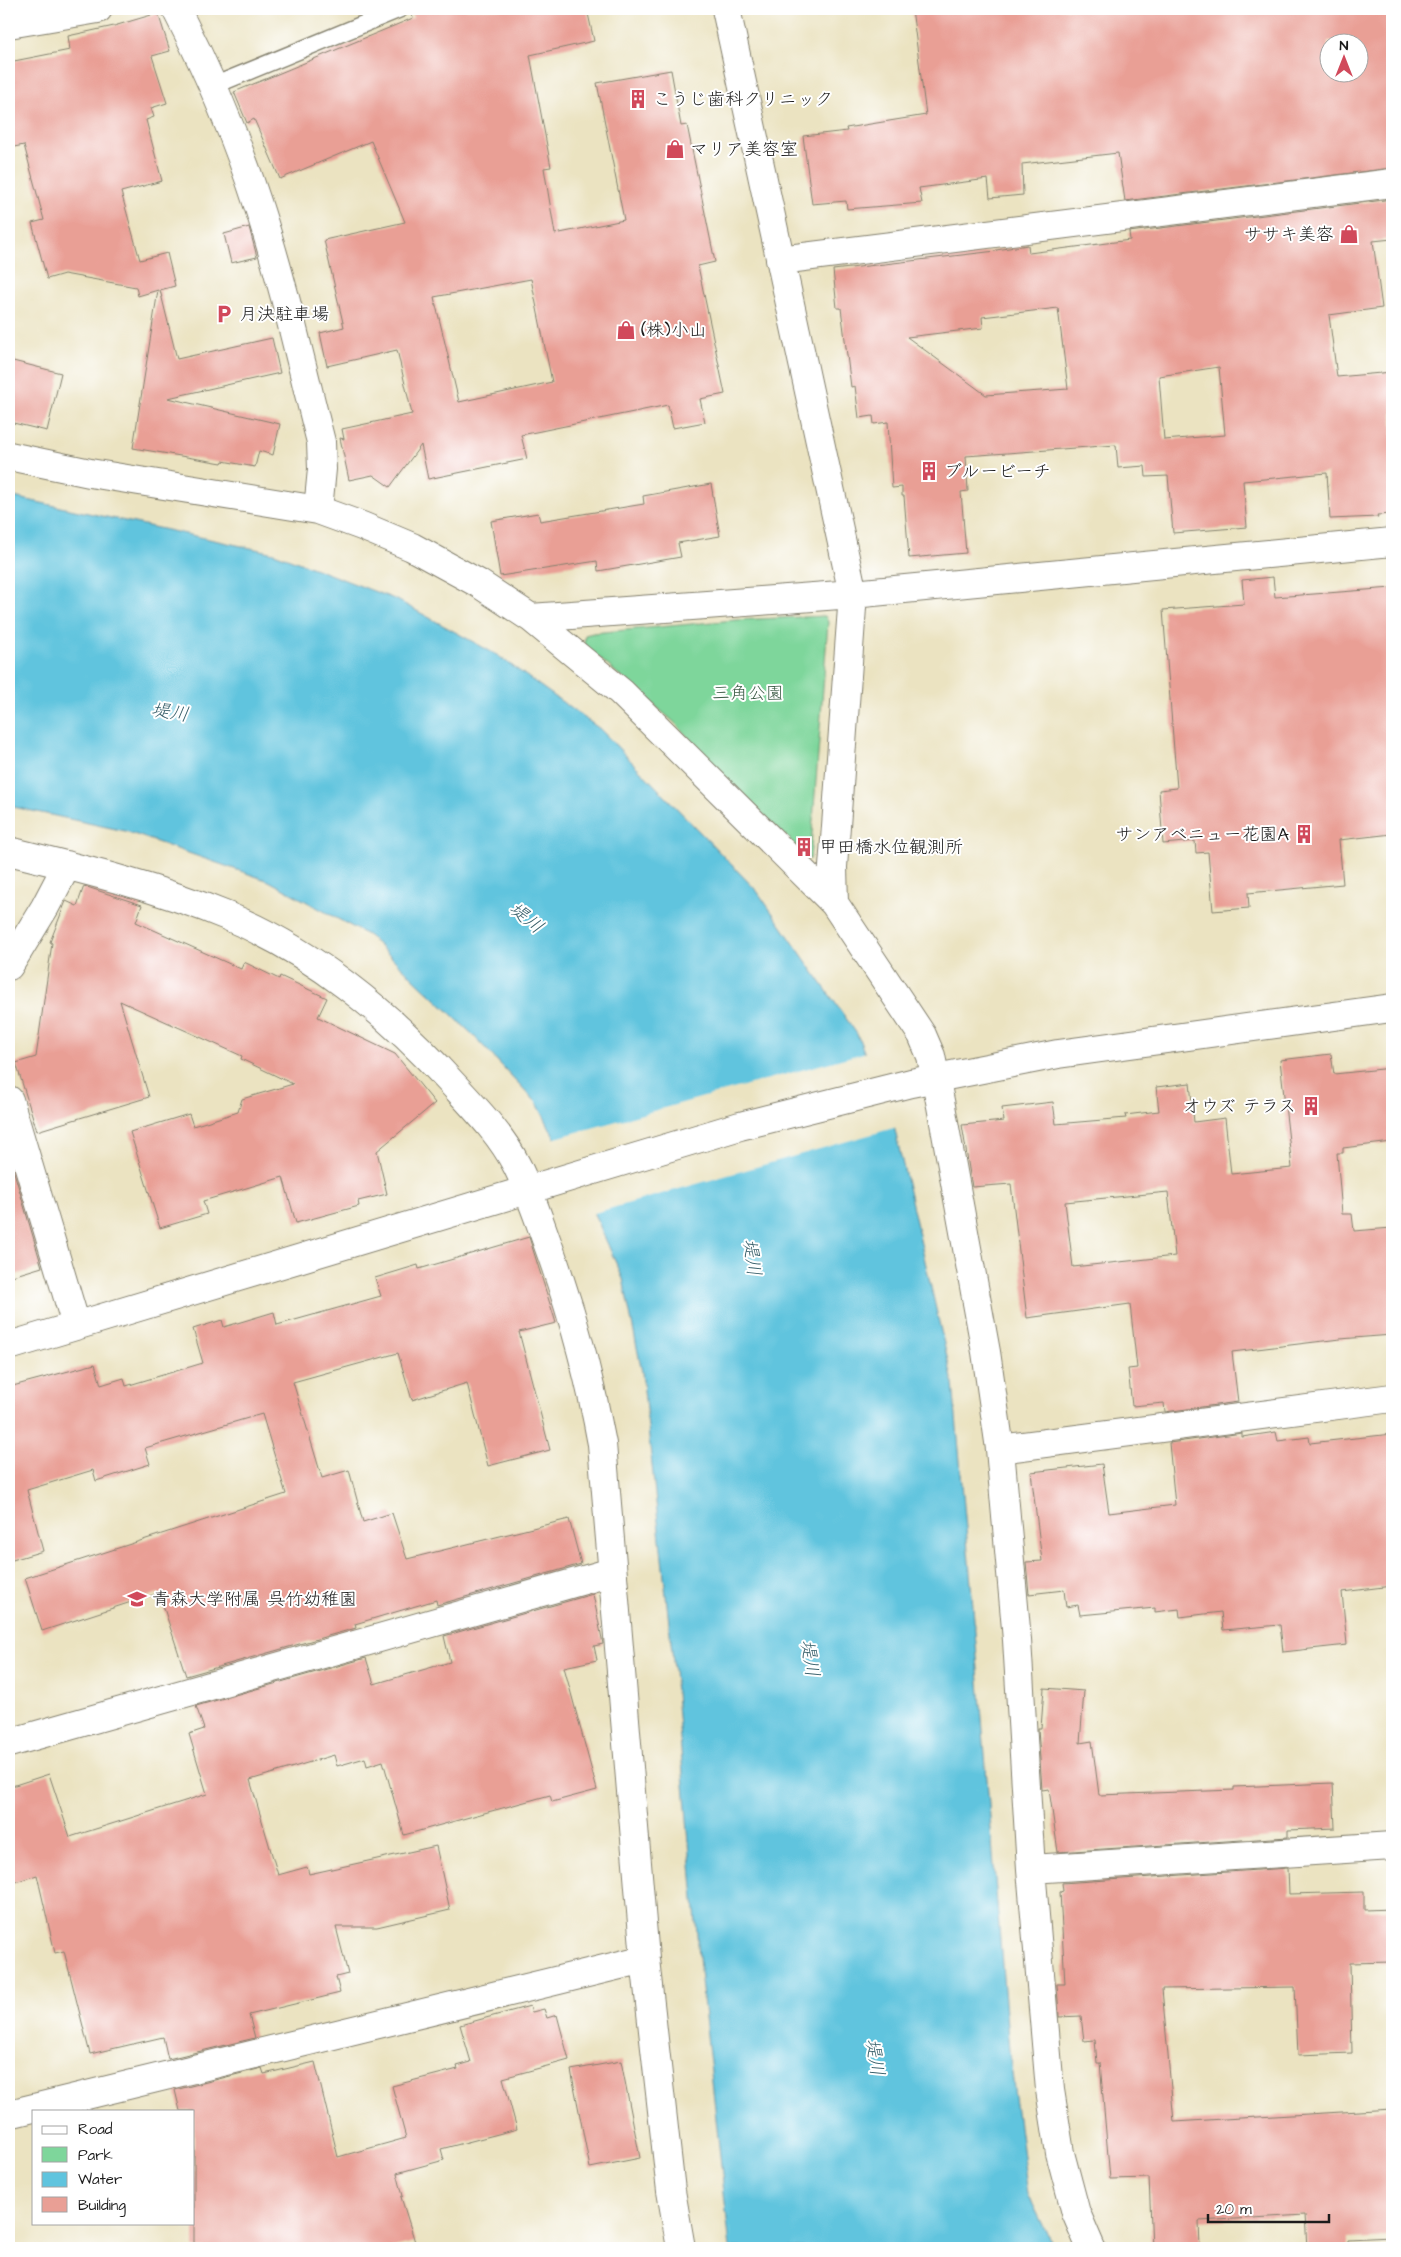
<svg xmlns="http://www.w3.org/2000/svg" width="1401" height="2257" font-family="'Architects Daughter','Klee One',sans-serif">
  <rect width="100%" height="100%" fill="#fff"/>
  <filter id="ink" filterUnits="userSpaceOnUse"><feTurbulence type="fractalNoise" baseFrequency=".02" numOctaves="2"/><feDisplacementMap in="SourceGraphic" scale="10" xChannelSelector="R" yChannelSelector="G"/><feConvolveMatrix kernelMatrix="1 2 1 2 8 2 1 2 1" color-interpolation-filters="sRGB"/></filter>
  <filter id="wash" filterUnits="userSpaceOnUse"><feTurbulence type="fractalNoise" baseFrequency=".0096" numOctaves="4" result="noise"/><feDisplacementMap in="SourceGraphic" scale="20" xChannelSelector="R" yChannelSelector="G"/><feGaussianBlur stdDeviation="1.12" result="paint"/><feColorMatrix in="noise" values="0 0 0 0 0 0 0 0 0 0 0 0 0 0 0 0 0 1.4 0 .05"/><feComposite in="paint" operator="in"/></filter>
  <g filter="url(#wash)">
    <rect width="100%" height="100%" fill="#ebe3c1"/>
    <path fill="#7ed69b" stroke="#4d795c" d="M825,616L828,622L810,860L721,773L674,722L584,645L585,635L593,633L735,620Z"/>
    <path fill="#60c4de" stroke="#3e707d" d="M9,496L274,553L397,600L497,655L600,729L757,891L857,1034L894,1126L953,1383L972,1595L1009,2051L1028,2194L1054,2248H730L701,1980L674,1670L642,1372L623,1279L598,1222L537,1103L471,1033L369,936L269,881L125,831L9,806Z"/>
    <path fill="#ebe3c1" d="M867,1052L897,1127L591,1214L552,1139Z"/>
    <g id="blocks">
      <path fill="#e99f95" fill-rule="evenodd" d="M410,9H587L594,41L530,55L551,167L544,168L555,234L624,220L597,83L671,70L681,126L687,125L715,262L698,266L725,394L700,399L705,422L673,428L668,405L521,435L527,459L428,479L421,445L390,487L373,475L349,480L340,438L344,439L342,429L412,414L397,350L327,366L320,333L344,327L324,240L405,222L371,141L280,179L254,119L247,123L234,92L413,18ZM531,279L552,382L459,402L434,297Z
        M912,9H1392V168L1125,201L1118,153L1022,164L1023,195L990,198L988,179L919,188L922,203L847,209L846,201L812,204L803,136L847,131L846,128L926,115ZM1328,42H1358V72H1328Z
        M158,13L170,51L152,56L167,103L151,108L154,117L146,120L162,181L121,192L140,260L167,253L175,286L160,290L177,359L272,338L280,373L168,398L280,424L273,455L259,451L255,467L223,461L222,463L133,448L158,290L138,296L136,287L64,274L47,279L32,223L44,220L24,145L9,148V62L70,50L68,36L114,26Z
        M1392,199V239L1373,241L1382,308L1329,315L1337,377L1392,372V514L1377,515L1378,517L1330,519L1327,473L1243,481L1247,527L1173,533L1168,476L1146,477L1145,466L1118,468L1116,445L966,456L968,491L961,492L966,553L909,558L904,496H902V487L892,488L888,422L874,424L873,416L859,418L855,386L851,387L841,308H837L833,270L996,251V250L1028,245L1029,253L1130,240L1129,232ZM1058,308L1068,389L986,395L907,337L983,328L982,317ZM1219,367L1225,435L1164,440L1159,376Z
        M249,227L257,257L231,263L224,234Z
        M9,360L61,373L47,431L9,422Z
        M711,484L720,536L678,543L681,557L598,571L597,561L500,576L491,521L538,513L540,521L644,504L643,496Z
        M1273,577L1275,597L1392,588V834L1339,840L1343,884L1248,893L1249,908L1213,911L1208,852L1196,853L1195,841L1163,844L1159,790L1177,788L1163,610L1244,604L1242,580Z
        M84,886L142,905L136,922L241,969L244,962L279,979L280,976L327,998L318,1017L395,1054L435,1103L377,1151L387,1194L358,1201L359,1206L296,1223L283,1177L203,1201L207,1214L160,1228L130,1132L189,1114L193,1126L238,1112L242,1099L293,1084L241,1059L242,1056L120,1001L149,1097L37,1131L16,1063L36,1057L52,943L50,942L66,901L77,906Z
        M1331,1054L1334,1074L1392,1068V1142L1343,1148V1153H1337L1342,1214H1352L1354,1231L1392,1228V1335L1340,1339L1232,1352L1238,1402L1165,1412L1164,1403L1132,1406L1128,1369L1137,1368L1130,1304L1027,1318L1011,1184L972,1187L962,1125L1004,1121L1002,1108L1053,1102L1056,1124L1126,1118L1125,1115L1159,1111L1156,1087L1190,1083L1194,1122L1225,1118L1231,1174L1292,1168L1280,1060ZM1168,1192L1175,1256L1073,1267L1065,1202Z
        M9,1162H11L42,1267L9,1277Z
        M529,1237L556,1323L519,1332L550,1450L488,1466L467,1383L412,1400L398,1353L293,1382L322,1478L349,1470L363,1522L392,1513L407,1559L569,1519L581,1564L437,1605L436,1600L355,1624L356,1628L186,1676L159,1593L42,1631L25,1578L286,1494L262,1414L145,1448L150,1464L96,1481L93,1470L27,1490L43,1551L9,1561V1387L95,1364L101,1385L124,1378L126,1386L203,1363L193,1329L222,1320L224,1327L274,1312L277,1325L381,1296L375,1278L418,1265L419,1269Z
        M1276,1432L1278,1441L1309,1437L1310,1443L1392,1434V1586L1342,1592L1347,1645L1283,1652L1280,1625L1223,1630L1221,1612L1180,1617L1179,1609L1155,1612V1608L1080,1615L1078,1605L1066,1607L1064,1590L1029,1594L1026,1562L1042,1561L1031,1472L1102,1464L1109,1513L1175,1505L1169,1443L1242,1433V1437Z
        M593,1594L603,1644L594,1646L597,1660L564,1667L597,1790L552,1802L550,1795L404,1835L383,1761L367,1766L365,1758L337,1766L334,1755L250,1780L278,1875L307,1867L309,1874L436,1846L450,1910L377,1927H336L348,1974L336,1977L340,1993L249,2015L255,2038L168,2059L163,2037L90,2054L64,1951L55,1953L37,1875L9,1884V1787L49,1774L70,1837L207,1794L189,1734L204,1729L196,1706L366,1658L374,1684L450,1662L444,1636Z
        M1044,1688L1084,1691L1080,1743L1092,1741L1099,1795L1234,1790V1787L1333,1783L1335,1828L1288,1830V1837L1058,1852L1049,1789L1042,1790L1038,1728H1041Z
        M1288,1868L1289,1894L1364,1892V1910L1392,1909V1962L1350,1963L1352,2053L1298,2055L1295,1987L1162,1989L1174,2122L1392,2109V2237L1348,2239V2248H1307L1305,2215L1199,2221L1200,2248H1152L1149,2178L1110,2179L1100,2063H1097L1095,2040L1084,2041L1081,2016L1059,2017L1057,1984H1065L1060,1892L1063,1891L1062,1883Z
        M530,2006L532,2012L544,2009L547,2018L557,2015L569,2060L503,2078L517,2129L441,2149L444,2160L397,2173L403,2196L401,2197L415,2242L391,2248H194V2111H180L175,2090L262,2068L264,2074L315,2062L338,2157L406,2138L392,2086L458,2069L457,2066L471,2062L460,2025Z
        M621,2061L640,2158L590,2168L571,2070Z"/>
    </g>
  </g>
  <g filter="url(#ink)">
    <use href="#blocks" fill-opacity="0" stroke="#84806e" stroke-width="1"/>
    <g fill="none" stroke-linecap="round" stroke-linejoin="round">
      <g stroke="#84806e" stroke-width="19">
        <path id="lane" d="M213,86L400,9"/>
      </g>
      <g stroke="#84806e" stroke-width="30">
        <path id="street" d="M176,9C209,73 237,139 259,208C284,285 301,364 321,442L322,469L318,510
          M726,9L853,594L833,867L834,903
          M9,24L98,9
          M780,260L1392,183
          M9,456L90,473L318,510L362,526L412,547L478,583L531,618L621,692L834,903L922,1035L931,1056L941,1106L986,1352L1000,1449L1017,1640L1031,1869L1050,2090L1060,2153L1076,2213L1091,2248
          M531,618L853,594L1392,542
          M9,851C82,869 157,887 227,916C312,951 388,1013 449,1080C473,1106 501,1134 517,1166C529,1190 538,1217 547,1242C572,1311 589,1372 602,1444L645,1959L671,2191L681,2248
          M9,966L45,907L67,865
          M9,1100L76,1325
          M1000,1449L1392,1398
          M9,1743L612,1572
          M1031,1869L1392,1846
          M9,2114L645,1959"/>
      </g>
      <g stroke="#84806e" stroke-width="30">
        <path id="secondary" d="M9,1346L740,1126L911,1083L1058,1054L1392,1008"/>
      </g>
      <use href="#lane" stroke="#fff" stroke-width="16"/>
      <use href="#street" stroke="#fff" stroke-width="28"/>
      <use href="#secondary" stroke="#fff" stroke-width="28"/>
    </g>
  </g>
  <defs>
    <g id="building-bare" transform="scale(1.5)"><path d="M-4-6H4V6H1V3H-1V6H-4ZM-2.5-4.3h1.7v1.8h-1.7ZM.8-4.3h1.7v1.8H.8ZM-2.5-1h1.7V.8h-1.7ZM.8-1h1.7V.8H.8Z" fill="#d1495b" stroke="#fff" stroke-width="2.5" paint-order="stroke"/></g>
    <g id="shop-bare" transform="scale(1.5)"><path d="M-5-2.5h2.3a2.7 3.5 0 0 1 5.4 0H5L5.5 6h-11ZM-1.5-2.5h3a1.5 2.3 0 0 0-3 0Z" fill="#d1495b" stroke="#fff" stroke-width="2.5" paint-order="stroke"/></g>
    <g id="parking-bare" transform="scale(1.5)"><path d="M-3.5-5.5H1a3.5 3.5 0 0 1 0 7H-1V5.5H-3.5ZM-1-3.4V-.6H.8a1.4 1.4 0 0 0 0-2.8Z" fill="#d1495b" stroke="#fff" stroke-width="2.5" paint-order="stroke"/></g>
    <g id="school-bare" transform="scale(1.5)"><path d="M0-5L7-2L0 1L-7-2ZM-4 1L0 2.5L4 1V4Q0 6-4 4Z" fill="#d1495b" stroke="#fff" stroke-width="2.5" paint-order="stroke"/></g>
  </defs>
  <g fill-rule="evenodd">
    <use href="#building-bare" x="638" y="99"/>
    <use href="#shop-bare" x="675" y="149"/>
    <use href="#shop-bare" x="1349" y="234"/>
    <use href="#parking-bare" x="224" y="314"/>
    <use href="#shop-bare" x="626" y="330"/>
    <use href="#building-bare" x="929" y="471"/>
    <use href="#building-bare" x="1304" y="834"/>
    <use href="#building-bare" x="804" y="847"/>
    <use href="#building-bare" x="1311" y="1106"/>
    <use href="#school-bare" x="137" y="1599"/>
  </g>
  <g text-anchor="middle" stroke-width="4" stroke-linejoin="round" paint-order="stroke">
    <g font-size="18" fill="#1c1c1c" stroke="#fff" text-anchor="start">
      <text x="653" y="105">こうじ歯科クリニック</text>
      <text x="690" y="155">マリア美容室</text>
      <text x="1334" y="240" text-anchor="end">ササキ美容</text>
      <text x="239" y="320">月決駐車場</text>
      <text x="641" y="336">(株)小山</text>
      <text x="944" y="477">ブルービーチ</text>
      <text x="1289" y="840" text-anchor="end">サンアベニュー花園A</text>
      <text x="819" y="853">甲田橋水位観測所</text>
      <text x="1296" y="1112" text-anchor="end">オウズ テラス</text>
      <text x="152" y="1605">青森大学附属 呉竹幼稚園</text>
    </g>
    <g font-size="18" fill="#3e5d48" stroke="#fff">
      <text x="748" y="699">三角公園</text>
    </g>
    <g font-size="19" font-style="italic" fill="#375f6a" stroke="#fff">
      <text transform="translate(170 711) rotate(9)" y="7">堤川</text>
      <text transform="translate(527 917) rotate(39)" y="7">堤川</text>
      <text transform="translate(753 1257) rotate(82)" y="7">堤川</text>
      <text transform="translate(811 1658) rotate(81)" y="7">堤川</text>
      <text transform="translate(876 2057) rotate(81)" y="7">堤川</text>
    </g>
  </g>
  <rect width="1401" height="2257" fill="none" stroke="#fff" stroke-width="30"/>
  <rect x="32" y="2110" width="162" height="115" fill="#ffffff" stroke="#a4a4a4"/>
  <rect x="42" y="2126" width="25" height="8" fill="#ffffff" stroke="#a4a4a4"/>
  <text x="78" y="2134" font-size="15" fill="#1c1c1c">Road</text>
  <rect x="42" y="2147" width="25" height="15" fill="#7ed69b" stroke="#a4a4a4"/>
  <text x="78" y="2160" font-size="15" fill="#1c1c1c">Park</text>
  <rect x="42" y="2172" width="25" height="15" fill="#60c4de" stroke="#a4a4a4"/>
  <text x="78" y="2184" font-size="15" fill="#1c1c1c">Water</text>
  <rect x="42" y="2197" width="25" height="15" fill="#e99f95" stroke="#a4a4a4"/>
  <text x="78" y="2210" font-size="15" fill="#1c1c1c">Building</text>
  <g transform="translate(1344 58)"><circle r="24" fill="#ffffff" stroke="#a4a4a4"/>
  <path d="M0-4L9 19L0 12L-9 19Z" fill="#d1495b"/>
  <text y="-8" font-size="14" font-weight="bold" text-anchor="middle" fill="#1c1c1c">N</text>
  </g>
  <path d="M1208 2214v8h121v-8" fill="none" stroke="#1c1c1c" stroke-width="2.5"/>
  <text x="1216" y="2214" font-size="15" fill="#1c1c1c" stroke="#ffffff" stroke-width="4" paint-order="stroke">20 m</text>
</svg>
